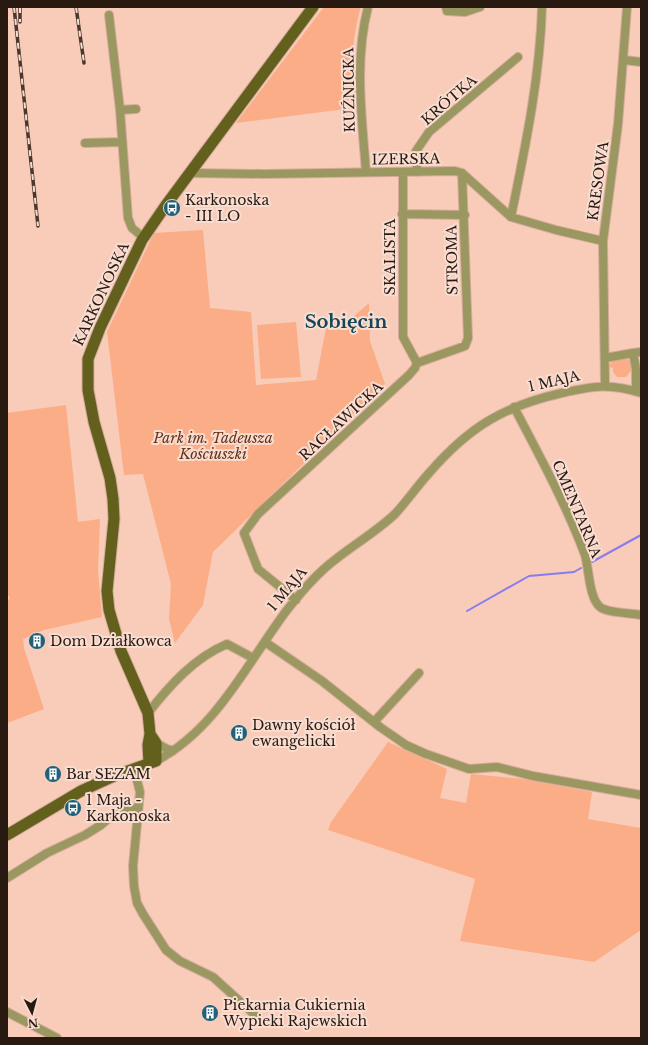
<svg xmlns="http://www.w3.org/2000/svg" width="648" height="1045" font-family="'Libre Baskerville',serif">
  <rect width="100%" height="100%" fill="#f8ccb8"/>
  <path fill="#fbad88" d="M324,7H361C351,39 351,74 353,108L236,123Z
    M203,230L210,308L251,312L256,385L316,380L327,323L354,316L369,303L370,341L385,384L213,552L203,605L175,643L169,619L171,584L143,474L124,475L107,332L154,233Z
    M296,322L301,377L261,379L257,325Z
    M626,358L632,363L634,372H630L626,377H617L613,372V368L609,367C611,359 618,359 626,358Z
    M66,405L78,522L100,519L98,570L102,617L44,630L23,639L24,648L44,709L7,723V600L10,599L7,592V413Z
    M388,742L447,769L440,798L466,803L471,774L524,779L592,792L588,819L641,828V930L594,962L460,941L475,879L328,830L331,822Z"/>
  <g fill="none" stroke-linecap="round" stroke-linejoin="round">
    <path stroke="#887bef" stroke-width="2" d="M592,562L641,535
      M467,611L529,576L574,572L581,568"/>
    <g stroke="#d3ac9a" stroke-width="10">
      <path id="minor" d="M446,7L447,11L465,12L480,7
        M109,15L120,110L128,218L132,228L144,238
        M624,60L641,62
        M120,110L136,109
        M85,143L121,142
        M366,172C362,118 354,61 368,7
        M403,172V337L417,363
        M417,172L416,151L429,132L518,57
        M190,173L264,174L455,171L462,173L511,217L556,230L603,241
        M402,214L465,215
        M511,217C525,148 540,78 542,7
        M633,353L641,352
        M605,358L633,353L636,369V391
        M605,385L603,241L618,124L627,7
        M514,407C539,455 566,504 585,555C589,569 589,598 600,607C607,613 631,613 641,615
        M296,600L258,569L244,533L258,514L409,375L415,368L417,363L465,346L468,338L462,173
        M265,642L322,681L380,727L406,745L426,754L469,769L497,767L533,776L641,795
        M148,713C170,685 194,658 227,644L253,658
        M374,722L419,673
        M156,743L167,749L173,751
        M156,761C217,729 247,663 287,610C302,591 317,573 336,559C355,544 377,531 395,514C407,501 418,485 430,472C469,427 504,406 562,393C594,386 609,383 641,393
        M134,769L140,792L133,866L134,886L137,903L143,914L166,950L180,961L213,977L255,1015
        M7,878L47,853L85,835L101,825L116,812L126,808L138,809
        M7,1012L57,1038"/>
    </g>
    <g stroke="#d3ac9a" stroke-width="13">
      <path id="major" d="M149,763L148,745L150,734L148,713L121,651L109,610L107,591L114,519L113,499L110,478L94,422L88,390V359L100,328L142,240L166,205L313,7
        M7,835L81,791L114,776L156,761V743L150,734"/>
    </g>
    <use href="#minor" stroke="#9a9760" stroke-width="8"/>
    <use href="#major" stroke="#63601e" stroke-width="11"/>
    <g stroke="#4b372d" stroke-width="3.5">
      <path id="rail" d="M14,7L38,226
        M20,7V22
        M76,7L84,63"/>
    </g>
    <use href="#rail" stroke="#f9ddd1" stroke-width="2" stroke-dasharray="6" stroke-linecap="butt"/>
  </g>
  <defs>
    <g id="bus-disc" transform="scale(0.9)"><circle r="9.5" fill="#226077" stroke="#f9ddd1"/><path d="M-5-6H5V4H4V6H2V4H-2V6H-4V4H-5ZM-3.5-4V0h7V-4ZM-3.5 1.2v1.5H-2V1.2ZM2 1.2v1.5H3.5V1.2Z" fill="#fff"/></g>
    <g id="building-disc" transform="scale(0.9)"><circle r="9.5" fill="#226077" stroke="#f9ddd1"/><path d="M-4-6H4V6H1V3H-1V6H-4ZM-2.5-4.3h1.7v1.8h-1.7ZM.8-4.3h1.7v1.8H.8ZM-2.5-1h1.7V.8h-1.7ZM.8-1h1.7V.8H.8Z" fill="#fff"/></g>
  </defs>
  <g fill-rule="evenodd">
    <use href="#bus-disc" x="172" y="208"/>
    <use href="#building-disc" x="37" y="641"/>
    <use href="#building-disc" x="239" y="733"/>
    <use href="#building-disc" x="53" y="774"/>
    <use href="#bus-disc" x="73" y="808"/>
    <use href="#building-disc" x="210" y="1013"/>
  </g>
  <g text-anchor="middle" stroke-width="4" stroke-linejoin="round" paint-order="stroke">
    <g font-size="14" fill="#281911" stroke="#f9ddd1">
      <text transform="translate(349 90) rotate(-91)" y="5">KUŹNICKA</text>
      <text transform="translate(449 100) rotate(-41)" y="5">KRÓTKA</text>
      <text transform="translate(406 159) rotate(-1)" y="5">IZERSKA</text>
      <text transform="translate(598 181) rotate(-82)" y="5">KRESOWA</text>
      <text transform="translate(390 257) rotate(-90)" y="5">SKALISTA</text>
      <text transform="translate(452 260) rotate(-91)" y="5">STROMA</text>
      <text transform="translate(101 294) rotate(-65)" y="5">KARKONOSKA</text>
      <text transform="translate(554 381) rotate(-13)" y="5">1 MAJA</text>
      <text transform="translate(341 421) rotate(-43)" y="5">RACŁAWICKA</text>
      <text transform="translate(577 509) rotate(67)" y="5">CMENTARNA</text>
      <text transform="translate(287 589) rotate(-50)" y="5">1 MAJA</text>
    </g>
    <g font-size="14" fill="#281911" stroke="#f9ddd1" text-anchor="start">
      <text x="185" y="205">Karkonoska<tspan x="185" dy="16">- III LO</tspan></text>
      <text x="50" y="646">Dom Działkowca</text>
      <text x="252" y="730">Dawny kościół<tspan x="252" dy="16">ewangelicki</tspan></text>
      <text x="66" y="779">Bar SEZAM</text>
      <text x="86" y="805">1 Maja -<tspan x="86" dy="16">Karkonoska</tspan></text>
      <text x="223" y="1010">Piekarnia Cukiernia<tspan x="223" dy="16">Wypieki Rajewskich</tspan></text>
    </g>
    <g font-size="14" font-style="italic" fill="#63321a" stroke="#f9ddd1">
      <text x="213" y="443">Park im. Tadeusza<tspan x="213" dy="16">Kościuszki</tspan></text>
    </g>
    <g font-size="18" font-weight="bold" fill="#154658" stroke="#f9ddd1">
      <text x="346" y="328">Sobięcin</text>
    </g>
  </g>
  <rect width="648" height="1045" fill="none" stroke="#281911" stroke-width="16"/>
  <g transform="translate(32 1013) rotate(174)" stroke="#f9ddd1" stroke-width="3" paint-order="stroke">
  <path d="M0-3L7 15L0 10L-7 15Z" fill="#281911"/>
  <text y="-6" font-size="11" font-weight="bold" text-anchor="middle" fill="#281911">N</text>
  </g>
</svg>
